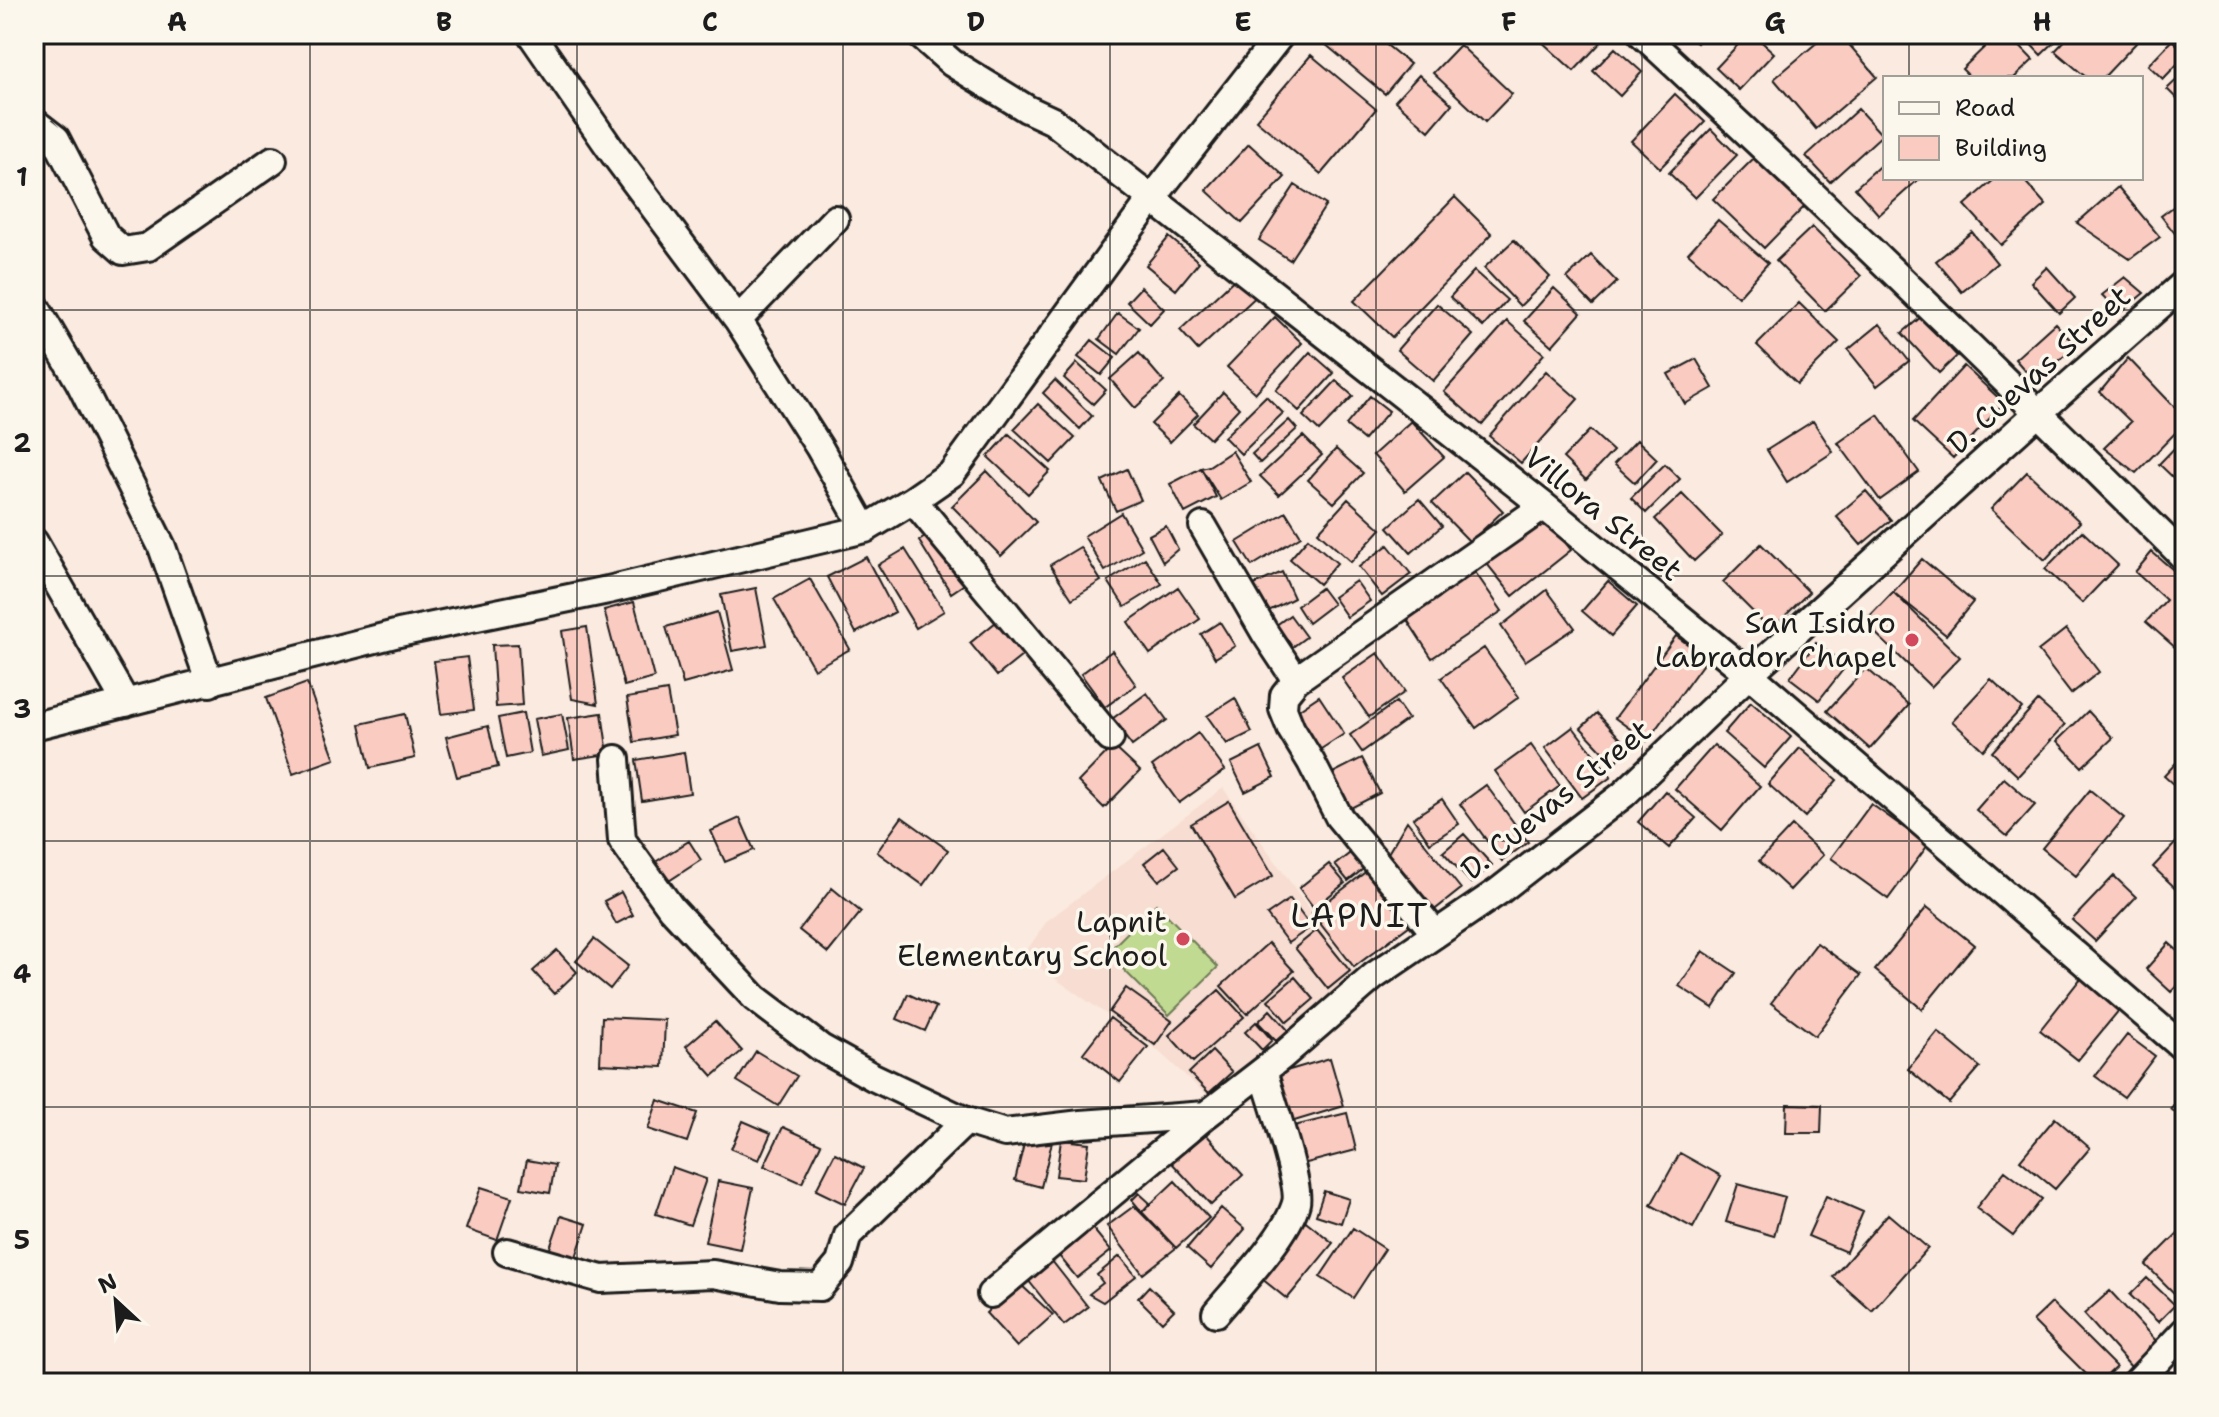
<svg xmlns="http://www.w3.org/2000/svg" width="2219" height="1417" font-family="'Shantell Sans',sans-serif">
  <rect width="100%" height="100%" fill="#fbeadf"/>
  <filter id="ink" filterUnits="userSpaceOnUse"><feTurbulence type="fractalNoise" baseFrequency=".0125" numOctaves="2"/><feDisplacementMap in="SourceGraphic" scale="16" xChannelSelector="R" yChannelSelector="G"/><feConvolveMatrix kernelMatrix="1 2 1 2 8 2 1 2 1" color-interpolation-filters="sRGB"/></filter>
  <g filter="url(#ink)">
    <path fill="#f7ddd2" d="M1223,788L1358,977L1209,1097L1156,1049L1023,956L1047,921Z"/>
    <path fill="#c1da91" stroke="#6e7b56" stroke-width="2" d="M1156,904L1218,967L1169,1015L1107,953Z"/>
    <path fill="#facbc1" stroke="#1c1c1c" stroke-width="2" d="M1334,34H1373L1410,64L1385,94L1325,44Z
      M1546,34H1601L1605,38L1574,71L1540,40Z
      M1684,34H1703L1697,43Z
      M1748,34H1753L1774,53L1739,90L1716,68Z
      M1827,34H1840L1877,77L1816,129L1774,79Z
      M1998,34H2008L2033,60L2014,78H1971L1962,69Z
      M2021,34H2063L2041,55Z
      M2071,34H2125L2136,43L2103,78H2087L2055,51Z
      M2172,40L2185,52V56L2163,79L2148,65Z
      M1460,45L1512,94L1485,122L1433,73Z
      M1615,48L1642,72L1620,96L1593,71Z
      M1311,55L1376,109L1321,174L1256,120Z
      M2185,72V107L2167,89Z
      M1419,75L1452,104L1429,131L1395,101Z
      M1675,94L1705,122L1660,168L1631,141Z
      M1858,109L1882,135L1830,182L1806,156Z
      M1711,129L1737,155L1695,198L1669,173Z
      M1249,144L1285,177L1242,223L1206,190Z
      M1759,153L1809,202L1764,248L1713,199Z
      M1885,161V178H1920L1879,215L1855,188Z
      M1996,178H2022L2046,205L2001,245L1965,205Z
      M1295,185L1326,205L1290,260L1259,240Z
      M2118,187L2160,237L2130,259L2077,223Z
      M1455,197L1492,234L1392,337L1354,301Z
      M2185,198V246L2161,216Z
      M1718,220L1768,263L1738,297L1688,253Z
      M1812,227L1861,276L1825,311L1776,261Z
      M1972,232L1997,263L1962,292L1936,261Z
      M1169,237L1199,262L1176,290L1146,265Z
      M1514,240L1550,277L1520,306L1484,268Z
      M1591,255L1617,282L1593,305L1567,278Z
      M2047,267L2075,298L2059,313L2031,282Z
      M1474,271L1507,300L1483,327L1450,297Z
      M1241,273L1260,293L1198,350L1180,330Z
      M2125,277L2144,293L2120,313L2102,295Z
      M1141,287L1164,309L1150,324L1127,302Z
      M1554,288L1581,313L1552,346L1524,321Z
      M1799,303L1839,342L1797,384L1757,345Z
      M1437,304L1473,335L1433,381L1397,350Z
      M1118,313L1139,328L1119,354L1099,339Z
      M1275,317L1302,343L1255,393L1227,367Z
      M1921,317L1957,356L1939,373L1902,333Z
      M1507,321L1544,354L1482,425L1444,392Z
      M2055,323L2076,346L2035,382L2015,359Z
      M1880,324L1909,361L1877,386L1848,350Z
      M1092,340L1115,358L1101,375L1078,357Z
      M1310,352L1334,373L1299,411L1276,390Z
      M1139,353L1164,382L1135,408L1110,379Z
      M2128,358L2185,418V423L2136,473L2104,448L2131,422L2100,392Z
      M1696,359L1713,388L1685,404L1668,374Z
      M1077,363L1106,390L1093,404L1064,378Z
      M1964,366L2004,403L1953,458L1913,421Z
      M1546,371L1578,399L1521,463L1489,436Z
      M1055,380L1092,416L1080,429L1043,393Z
      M1336,381L1353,396L1319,431L1303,416Z
      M1223,392L1239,408L1210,439L1193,424Z
      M1179,396L1198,414L1170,442L1151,424Z
      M1266,396L1283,413L1241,454L1224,437Z
      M1370,396L1389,411L1364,440L1346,425Z
      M1038,404L1075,438L1051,463L1014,429Z
      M1878,415L1919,472L1880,500L1838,443Z
      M1289,420L1297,429L1260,463L1252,454Z
      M1411,421L1444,457L1405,491L1373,455Z
      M1813,421L1833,452L1787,482L1767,450Z
      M1590,430L1613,451L1586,480L1563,458Z
      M1009,434L1050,471L1028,494L988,457Z
      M1303,436L1322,455L1279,495L1260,476Z
      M2185,437V489L2159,464Z
      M1637,440L1657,459L1635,483L1614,464Z
      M1336,449L1363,473L1334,503L1308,480Z
      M1232,451L1251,482L1221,500L1201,468L1209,466Z
      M1665,464L1680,479L1646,513L1631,498Z
      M1201,468L1216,497L1185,513L1170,484Z
      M1127,469L1141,500L1116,511L1102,481Z
      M987,471L1036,522L1001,556L952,506Z
      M1465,472L1503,511L1470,542L1432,503Z
      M2027,472L2080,522L2045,560L1991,509Z
      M1866,491L1891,520L1861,545L1836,516Z
      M1682,494L1722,535L1694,561L1655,519Z
      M1348,499L1381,529L1351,562L1318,532Z
      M1419,499L1442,526L1411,553L1388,527Z
      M1286,512L1301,536L1252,566L1237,542Z
      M1541,512L1571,550L1513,596L1483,559Z
      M1121,513L1142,549L1105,571L1084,536Z
      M1166,526L1178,549L1163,562L1149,535Z
      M2082,531L2118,565L2082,603L2045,569Z
      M933,532L966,583L951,593L919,541Z
      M1308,538L1337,563L1319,584L1290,559Z
      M1761,544L1809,592L1771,630L1723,582Z
      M1388,545L1411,574L1382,596L1359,567Z
      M1080,547L1101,581L1072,599L1050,565Z
      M905,549L944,611L916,628L878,565Z
      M2152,552L2185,580V656L2146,622L2166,600L2135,572Z
      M866,557L895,612L856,633L827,577Z
      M1145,558L1162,584L1125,607L1108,581Z
      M1922,559L1973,602L1946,635L1893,592Z
      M1473,569L1502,611L1432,658L1404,615Z
      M1282,572L1294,598L1265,613L1252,586Z
      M810,579L850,649L814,669L774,599Z
      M1356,581L1370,601L1347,617L1333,597Z
      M1608,581L1637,606L1611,636L1582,611Z
      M1178,587L1200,619L1150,654L1128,622Z
      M756,588L767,645L732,651L721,595Z
      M1321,588L1333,604L1308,623L1297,606Z
      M1547,590L1575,628L1525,661L1501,626Z
      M1893,592L1960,657L1931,687L1864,622Z
      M634,602L654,678L624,686L604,610Z
      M717,612L733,670L683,684L666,627Z
      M1290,615L1306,637L1287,651L1271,629Z
      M1001,618L1027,652L997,676L970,643Z
      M1220,622L1235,646L1215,658L1201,634Z
      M587,627L598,704L572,699L562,631Z
      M2066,629L2099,672L2071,694L2038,651Z
      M1676,636L1707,658L1647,741L1615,718Z
      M1816,643L1846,666L1819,700L1790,678Z
      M518,644L522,705L496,707L492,645Z
      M1484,648L1519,697L1476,728L1441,678Z
      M1112,651L1136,685L1105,707L1081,674Z
      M1378,653L1405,692L1369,717L1342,678Z
      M467,657L474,710L441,714L434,661Z
      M1866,668L1909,705L1870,749L1827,711Z
      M1991,679L2022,708L1983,750L1952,721Z
      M307,683L335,759L293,774L266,698Z
      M667,691L675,735L634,742L627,698Z
      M1147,693L1167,720L1132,746L1112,719Z
      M1319,696L1344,734L1318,751L1292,714Z
      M1235,698L1252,732L1227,744L1207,716Z
      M2038,701L2065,725L2018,776L1992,752Z
      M1396,702L1408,719L1362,752L1350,735Z
      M1751,702L1791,737L1764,768L1724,733Z
      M2088,711L2113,738L2082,767L2057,741Z
      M523,713L530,753L506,758L498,718Z
      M602,713L608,754L574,759L568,718Z
      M1597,713L1629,748L1614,763L1581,728Z
      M405,714L415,758L370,768L360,724Z
      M562,714L569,750L541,756L534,719Z
      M488,726L498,767L457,777L446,737Z
      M1573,727L1611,777L1582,798L1545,748Z
      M1198,733L1225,770L1179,803L1152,766Z
      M1531,745L1560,786L1524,812L1495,771Z
      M1714,745L1760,786L1722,830L1675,789Z
      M1113,746L1140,771L1104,808L1078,782Z
      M1261,748L1275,777L1245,792L1231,763Z
      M1800,748L1837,780L1805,817L1768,784Z
      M684,752L690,793L642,801L636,760Z
      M2185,753V795L2164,776Z
      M1362,758L1380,793L1341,813L1323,778Z
      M2004,778L2035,805L2007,836L1976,810Z
      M1486,785L1528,842L1502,861L1460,804Z
      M2090,790L2124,818L2076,876L2042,848Z
      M1665,791L1696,818L1669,848L1638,822Z
      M1442,799L1459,824L1430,843L1413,818Z
      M1229,801L1273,876L1235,899L1191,824Z
      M1871,804L1928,845L1888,899L1831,858Z
      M902,817L948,850L923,885L877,852Z
      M740,818L754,850L725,862L711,831Z
      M1407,821L1461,889L1432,912L1387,855Z
      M1792,826L1823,855L1790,890L1759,861Z
      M2185,833V897L2153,867Z
      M1464,834L1492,865L1471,883L1443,852Z
      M689,841L701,860L661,886L649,866Z
      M1164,847L1179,866L1159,881L1144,863Z
      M1354,850L1367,866L1348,881L1335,865Z
      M1329,864L1345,883L1314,908L1299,888Z
      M1376,864L1418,919L1354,967L1312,913Z
      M2114,876L2136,897L2095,941L2072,920Z
      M832,888L861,912L828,953L799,930Z
      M621,892L633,915L616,924L604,901Z
      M1290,899L1311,927L1288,943L1267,915Z
      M1927,907L1974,945L1922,1009L1875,970Z
      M1317,930L1350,971L1328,989L1295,948Z
      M594,939L628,966L610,989L576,961Z
      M1268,943L1294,971L1247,1014L1221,986Z
      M1817,943L1861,975L1815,1036L1771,1003Z
      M2169,943L2185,957V977L2171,992L2146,969Z
      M557,950L577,972L554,994L533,971Z
      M1703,951L1736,973L1713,1008L1679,986Z
      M1295,977L1314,999L1287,1022L1268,1000Z
      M2081,978L2120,1009L2078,1060L2040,1030Z
      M1126,988L1172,1021L1155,1045L1109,1012Z
      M1219,990L1244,1017L1193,1062L1169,1035Z
      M908,994L936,1007L925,1031L897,1019Z
      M1270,1010L1288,1030L1276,1041L1258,1022Z
      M602,1017L665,1020L663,1067L600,1064Z
      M1110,1018L1148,1047L1120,1082L1083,1053Z
      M715,1021L742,1051L713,1076L686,1046Z
      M1256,1022L1272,1040L1262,1050L1245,1032Z
      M1938,1032L1980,1067L1949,1103L1908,1069Z
      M2127,1035L2155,1056L2124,1097L2095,1076Z
      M756,1051L797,1076L778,1106L737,1081Z
      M1212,1051L1232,1072L1209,1093L1189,1073Z
      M1330,1058L1344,1106L1291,1122L1276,1074Z
      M2185,1092V1121L2171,1109Z
      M658,1100L697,1113L687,1142L648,1129Z
      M1787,1104L1822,1105L1821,1133H1786Z
      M1347,1113L1356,1150L1299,1165L1290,1127Z
      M2055,1118L2090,1148L2055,1189L2020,1160Z
      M743,1121L771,1133L759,1160L731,1149Z
      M783,1127L821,1144L802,1183L764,1166Z
      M1204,1132L1243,1175L1211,1205L1171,1162Z
      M1026,1136L1052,1142L1041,1187L1015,1180Z
      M1061,1140L1089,1143L1084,1179L1056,1176Z
      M835,1153L864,1168L845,1204L816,1190Z
      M1680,1153L1721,1176L1693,1228L1651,1205Z
      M527,1160L555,1165L550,1193L521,1188Z
      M672,1167L706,1179L690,1225L656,1214Z
      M2005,1171L2042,1199L2013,1236L1976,1208Z
      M718,1181L753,1188L740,1249L705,1242Z
      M1175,1181L1209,1218L1176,1248L1142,1212Z
      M1738,1184L1785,1197L1774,1236L1726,1222Z
      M481,1187L512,1197L497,1240L466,1229Z
      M1324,1191L1349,1199L1341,1223L1316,1215Z
      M1139,1193L1150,1203L1142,1212L1132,1200Z
      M1826,1196L1863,1212L1846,1252L1808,1236Z
      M1134,1206L1176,1248L1143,1274L1107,1226Z
      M1221,1208L1245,1229L1211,1269L1187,1248Z
      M1888,1214L1928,1248L1872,1311L1833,1277Z
      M561,1216L587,1224L574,1263L548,1254Z
      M1302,1218L1333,1243L1287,1299L1256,1274Z
      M1089,1224L1111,1251L1077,1278L1055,1251Z
      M2185,1226V1304L2146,1265Z
      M1353,1228L1385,1249L1353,1298L1320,1277Z
      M1120,1256L1136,1276L1103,1302L1089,1294L1103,1283L1097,1275Z
      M1052,1261L1088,1307L1064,1325L1028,1280Z
      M2147,1278L2175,1305L2158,1322L2130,1295Z
      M1018,1282L1053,1315L1017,1347L986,1313Z
      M1149,1286L1174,1310L1162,1322L1138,1298Z
      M2110,1291L2159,1344L2132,1368L2084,1314Z
      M2052,1303L2116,1367L2099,1383H2095L2033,1321Z
      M2182,1371L2185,1374V1383H2168Z"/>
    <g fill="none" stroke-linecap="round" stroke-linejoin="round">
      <g stroke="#1c1c1c" stroke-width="32">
        <path id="minor" d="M531,34L614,154L738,320L819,447L865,529
          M919,34L952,63L1027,109L1053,121L1544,506L1749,674L2185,1049
          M1642,34C1827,205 2007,381 2185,558
          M34,122L56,139L106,236L123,251L148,247L273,160
          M34,304L80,383L162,547L210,683
          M738,320L835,219
          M913,500L1110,738
          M1203,526L1265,633L1296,680
          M34,542L126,703
          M34,726L399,633L608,590L865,529L913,500L952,473L1151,200L1281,34
          M616,759L622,840L671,908L755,998L821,1048L873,1077L966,1121L1005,1133L1081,1124L1206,1115L1281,1057L1374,976L1499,891L1624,794L1749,674L2039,412L2185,283
          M1435,933L1339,817L1311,762L1291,729L1283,709L1284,695L1296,680L1544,506
          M507,1252L601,1279L713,1274L780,1286L820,1287L840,1263L848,1235L966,1121
          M991,1294L1206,1115
          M1216,1313C1238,1287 1288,1234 1296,1203C1301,1185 1270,1095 1263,1071
          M2136,1383L2185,1331"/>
      </g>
      <use href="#minor" stroke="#fbf7ec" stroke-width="26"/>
    </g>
  </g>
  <path fill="none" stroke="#1c1c1c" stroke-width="2" stroke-opacity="0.55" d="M310,34V1383M577,34V1383M843,34V1383M1110,34V1383M1376,34V1383M1642,34V1383M1909,34V78M1909,178V1383M34,310H2185M34,576H2185M34,841H2185M34,1107H2185"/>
  <g fill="#d1495b" stroke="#fbf7ec" stroke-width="3">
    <circle cx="1912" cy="640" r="8"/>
    <circle cx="1183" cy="939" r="8"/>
  </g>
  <g text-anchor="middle" stroke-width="7" stroke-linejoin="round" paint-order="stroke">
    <g font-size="30" fill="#1c1c1c" stroke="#fbf7ec">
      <text transform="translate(2039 370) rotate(-42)" y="10">D. Cuevas Street</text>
      <text transform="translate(1603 514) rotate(39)" y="10">Villora Street</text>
      <text transform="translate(1556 800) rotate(-39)" y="10">D. Cuevas Street</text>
    </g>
    <g font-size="30" fill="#1c1c1c" stroke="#fbf7ec" text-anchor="end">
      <text x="1896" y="633">San Isidro<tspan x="1896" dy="34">Labrador Chapel</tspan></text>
      <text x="1167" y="932">Lapnit<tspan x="1167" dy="34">Elementary School</tspan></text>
    </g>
    <g font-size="34" letter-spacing="2" fill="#1c1c1c" stroke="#fbf7ec">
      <text x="1360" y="927">LAPNIT</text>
    </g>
  </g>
  <rect width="2219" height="1417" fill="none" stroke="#fbf7ec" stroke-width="88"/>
  <rect x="1883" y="76" width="260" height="104" fill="#fbf7ec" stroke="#a29f99" stroke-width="2"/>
  <rect x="1899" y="102" width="40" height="12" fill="#fbf7ec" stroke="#a29f99" stroke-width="2"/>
  <text x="1955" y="116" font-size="24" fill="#1c1c1c">Road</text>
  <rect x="1899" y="136" width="40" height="24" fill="#facbc1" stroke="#a29f99" stroke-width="2"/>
  <text x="1955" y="156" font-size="24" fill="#1c1c1c">Building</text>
  <g transform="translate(116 1301) rotate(334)" stroke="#fbf7ec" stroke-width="6" paint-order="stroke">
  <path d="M0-6L14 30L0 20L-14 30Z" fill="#1c1c1c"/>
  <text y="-12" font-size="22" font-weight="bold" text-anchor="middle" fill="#1c1c1c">N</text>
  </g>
  <rect x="44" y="44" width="2131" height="1329" fill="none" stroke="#1c1c1c" stroke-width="3"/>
  <g font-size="26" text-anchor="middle" font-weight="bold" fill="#1c1c1c">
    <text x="177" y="31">A</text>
    <text x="444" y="31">B</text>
    <text x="710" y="31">C</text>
    <text x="976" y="31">D</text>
    <text x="1243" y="31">E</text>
    <text x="1509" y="31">F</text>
    <text x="1775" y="31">G</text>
    <text x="2042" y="31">H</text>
    <text x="22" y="186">1</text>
    <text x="22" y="452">2</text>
    <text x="22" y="718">3</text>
    <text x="22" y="983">4</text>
    <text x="22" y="1249">5</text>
  </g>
</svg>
